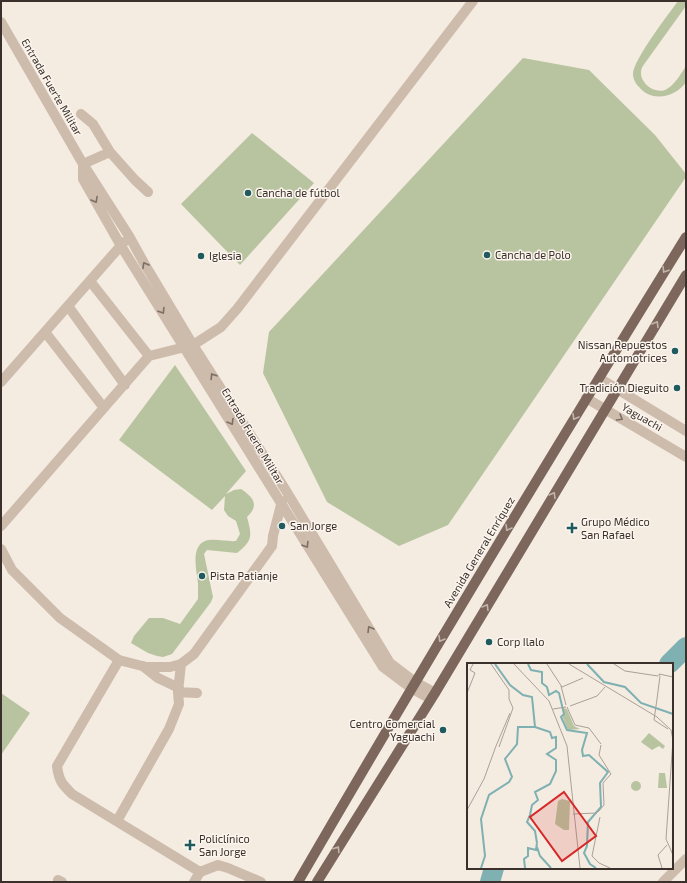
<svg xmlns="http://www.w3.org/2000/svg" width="687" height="883" font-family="'Exo 2',sans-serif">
  <rect width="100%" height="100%" fill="#f4ebe1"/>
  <path fill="#b8c4a0" d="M678,1H686V6L645,63C643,66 641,68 641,72C640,83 654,94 665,90C675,85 680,75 686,66V82C676,97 652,103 639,87C636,84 633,79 633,74C633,60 668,15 678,1Z
    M523,58L589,70L655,135L686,174V177L448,525L399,546L327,502L263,373L269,332Z
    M252,133L314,183L240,265L181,204Z
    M175,365L246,471L226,494L234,490L241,489C253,497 260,505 247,517C252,536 253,540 237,553L207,550L204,554L213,597L211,602L172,654L163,657L157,656L148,653L131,643L134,636L149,618H163L180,624L198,599C198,594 198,589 198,583C197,572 190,547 205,541C214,538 227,542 236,541L240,534L236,521L228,516L224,510L225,496L212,510L119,440Z
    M1,693L30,713L1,755Z"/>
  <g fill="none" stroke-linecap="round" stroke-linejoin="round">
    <path stroke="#7fb0b2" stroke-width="20" d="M669,664L686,647
      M490,882L494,868"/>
    <path stroke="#cdbbac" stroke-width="10" d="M1,22L83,164L129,236L144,263L193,345L285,489L390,663L415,682L435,693
      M81,114L93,124L110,152L135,180L148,192
      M83,164L110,152
      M83,166V179L121,246L383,667L411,688L431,699
      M90,281L149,356
      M68,306L125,385
      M45,332L104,408
      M599,378L686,431
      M1,382L124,242
      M586,398L686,457
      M1,526L149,356L193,345L221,327L237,309L473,1
      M1,549L12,570L60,618L119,660L146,667H170L181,664L194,654L272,546L273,536L282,501
      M119,660L57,766C59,781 62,784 72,794L200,872L218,865L228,868L261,882
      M143,666L158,678L179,688
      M178,692L197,693
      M117,821L169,729L179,704L178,692L181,664
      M58,880L62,882
      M194,882L200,872
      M663,882L686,859"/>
    <path stroke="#7d675c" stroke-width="10" d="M298,882C424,665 554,450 686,237
      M317,882L435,693L686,275"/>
  </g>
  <defs><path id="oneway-chevron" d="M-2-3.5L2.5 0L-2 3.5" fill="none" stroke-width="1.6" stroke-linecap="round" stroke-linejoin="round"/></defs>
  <g stroke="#7d6f65">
    <use href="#oneway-chevron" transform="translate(95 200) rotate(61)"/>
    <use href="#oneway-chevron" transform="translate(145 265) rotate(-120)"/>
    <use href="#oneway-chevron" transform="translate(162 311) rotate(58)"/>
    <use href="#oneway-chevron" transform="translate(213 376) rotate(-122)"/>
    <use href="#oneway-chevron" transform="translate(620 418) rotate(30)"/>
    <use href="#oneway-chevron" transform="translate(231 422) rotate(59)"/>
    <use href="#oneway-chevron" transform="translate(306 545) rotate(58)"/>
    <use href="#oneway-chevron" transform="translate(370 629) rotate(-121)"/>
  </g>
  <g stroke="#c2b5ac">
    <use href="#oneway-chevron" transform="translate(665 270) rotate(122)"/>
    <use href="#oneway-chevron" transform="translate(656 324) rotate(-59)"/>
    <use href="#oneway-chevron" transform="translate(575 417) rotate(121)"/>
    <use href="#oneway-chevron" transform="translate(553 495) rotate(-59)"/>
    <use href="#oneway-chevron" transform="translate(508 528) rotate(121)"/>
    <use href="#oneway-chevron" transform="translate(486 607) rotate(-59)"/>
    <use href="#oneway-chevron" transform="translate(441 639) rotate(121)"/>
    <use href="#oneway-chevron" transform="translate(337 849) rotate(-58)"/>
  </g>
  <g fill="#1f5a5e" stroke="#fbf5ee" stroke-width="1.5">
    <circle cx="248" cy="193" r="4"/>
    <circle cx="487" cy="255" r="4"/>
    <circle cx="201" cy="256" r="4"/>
    <circle cx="675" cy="351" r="4"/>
    <circle cx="677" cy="388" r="4"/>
    <circle cx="282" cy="526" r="4"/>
    <path d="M570 522h4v4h4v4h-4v4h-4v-4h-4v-4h4z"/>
    <circle cx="202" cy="576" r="4"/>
    <circle cx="489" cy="642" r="4"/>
    <circle cx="443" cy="730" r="4"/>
    <path d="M188 839h4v4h4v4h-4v4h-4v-4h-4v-4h4z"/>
  </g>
  <g text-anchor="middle" stroke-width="3" stroke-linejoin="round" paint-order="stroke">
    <g font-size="11" fill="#3b302b" stroke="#fbf5ee">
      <text transform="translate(52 87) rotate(60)" y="4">Entrada Fuerte Militar</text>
      <text transform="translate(642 417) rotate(30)" y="4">Yaguachi</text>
      <text transform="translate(253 436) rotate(59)" y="4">Entrada Fuerte Militar</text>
      <text transform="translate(479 552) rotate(-59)" y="4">Avenida General Enríquez</text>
    </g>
    <g font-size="11" fill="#3b302b" stroke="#fbf5ee" text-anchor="start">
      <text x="256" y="197">Cancha de fútbol</text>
      <text x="495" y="259">Cancha de Polo</text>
      <text x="209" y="260">Iglesia</text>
      <text x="667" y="349" text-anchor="end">Nissan Repuestos<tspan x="667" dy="13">Automotrices</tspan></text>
      <text x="669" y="392" text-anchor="end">Tradición Dieguito</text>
      <text x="581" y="526">Grupo Médico<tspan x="581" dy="13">San Rafael</tspan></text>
      <text x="290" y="530">San Jorge</text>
      <text x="210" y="580">Pista Patianje</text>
      <text x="497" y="646">Corp Ilalo</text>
      <text x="435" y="728" text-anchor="end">Centro Comercial<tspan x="435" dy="13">Yaguachi</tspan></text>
      <text x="199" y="843">Policlínico<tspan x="199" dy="13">San Jorge</tspan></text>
    </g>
  </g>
  <g transform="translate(467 663)">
    <rect width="206" height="206" fill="#f4ebe1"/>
    <path d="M182,70L198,83L196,86L192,83L185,87L174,79Z" fill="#b8c4a0"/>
    <path d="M96,45L100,46L107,63L113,66L101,67L96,55ZM192,110H198L200,125H191Z" fill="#b8c4a0"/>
    <path d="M164 123a5 5 0 1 1 10 0a5 5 0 1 1-10 0ZM95,136L103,138L102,167H97L88,161L91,138Z" fill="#b8c4a0"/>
    <path fill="none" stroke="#7fb0b2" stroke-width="2" d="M61,1L64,7L75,9V20L80,24L82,32L89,28L92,30L97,51L94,54L100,67L120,70L115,87L116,93L122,92L141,109L133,120L134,144L121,159L120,183L117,190L123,201L129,205M120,1L137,19L158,24L174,40L206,51M63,152L60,159L68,168L70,180M63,152L65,142L71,137L68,129L83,121L89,108V97L80,91L89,85V74L85,75L83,69L68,64M70,184L73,193L84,205M14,205L18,193L14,156L22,132L42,119L45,114L38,96L50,81L51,64H68L65,34L56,32L43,22L28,1M58,205L57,196L61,193V185L69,187L70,180"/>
    <path fill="none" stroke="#aaa098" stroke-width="1" d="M24,1L42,27V36L46,45L32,84M47,1L82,38L100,83L113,205M80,1L95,24L116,15M102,1L190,54L204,67L206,77L199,176L206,192M147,1L158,8L191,13M192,13V11L206,14M94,23L99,42M0,30L8,10L3,7L6,1M190,36L193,13M190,36L187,57L201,66M103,43L130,33L138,24M100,44L108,62L122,65L134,81M86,46L99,44M29,83L43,50M0,147L17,116L29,83M131,149L137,142L136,120L144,111L132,92L134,82M106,151L130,150M133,154L125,193L132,200L143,205M195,205L191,192L200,182"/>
    <path fill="#d62828" fill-opacity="0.15" stroke="#d62828" stroke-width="2" d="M97,129L129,173L95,198L63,154Z"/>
    <rect width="206" height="206" fill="none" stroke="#3b302b" stroke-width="2"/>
  </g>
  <rect width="687" height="883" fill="none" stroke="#3b302b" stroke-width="4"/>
</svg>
